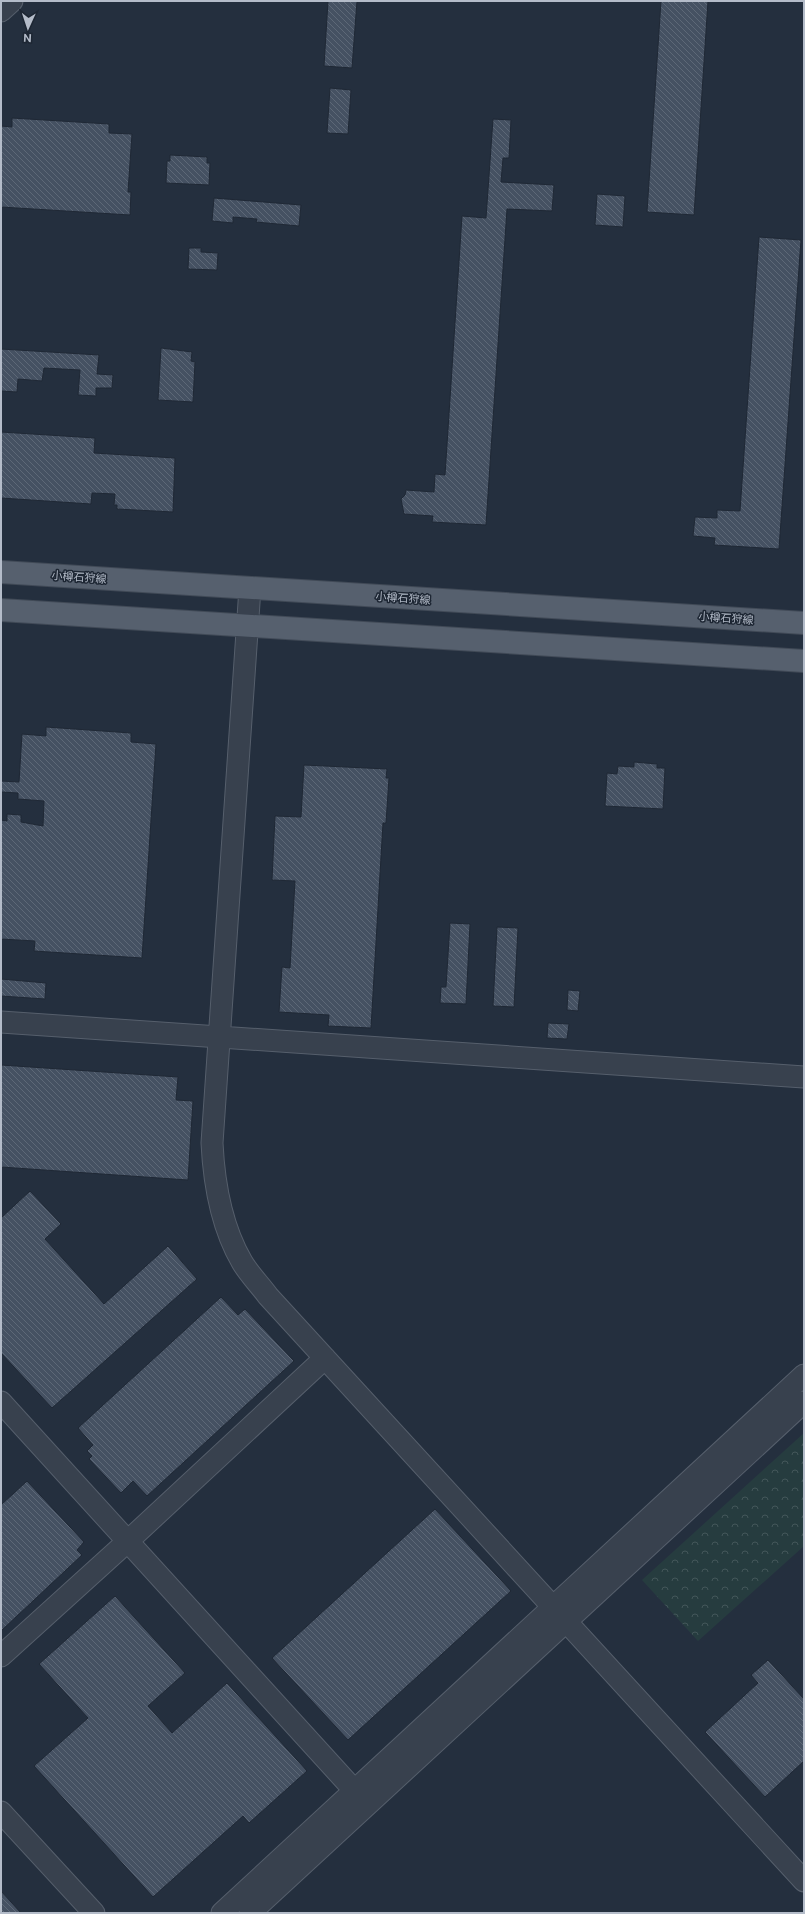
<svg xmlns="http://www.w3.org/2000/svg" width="805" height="1914" font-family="'Public Sans','Noto Sans JP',sans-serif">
  <defs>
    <pattern id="forest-crowns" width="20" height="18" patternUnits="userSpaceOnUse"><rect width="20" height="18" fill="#263c3f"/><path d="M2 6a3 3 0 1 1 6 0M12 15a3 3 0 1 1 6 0" fill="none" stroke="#435659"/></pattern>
    <pattern id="building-back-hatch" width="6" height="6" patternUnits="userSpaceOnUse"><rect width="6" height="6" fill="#455162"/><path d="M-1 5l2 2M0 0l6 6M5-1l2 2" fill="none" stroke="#5d6877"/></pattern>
  </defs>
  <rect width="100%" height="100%" fill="#242f3e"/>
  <path fill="url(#forest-crowns)" d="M804,1433V1546L698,1641L642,1580Z"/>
  <path fill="url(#building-back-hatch)" stroke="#1f2835" d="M328,1H357L352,68L324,66Z
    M661,1H708L694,215L647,212Z
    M330,88L351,90L348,134L327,133Z
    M12,118L109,124V133L132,134L128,192H131L130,215L1,207V126L12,127Z
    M493,119L511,120L509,158H503L501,182L554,185L552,211L507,209L486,525L432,522L433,516L404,514L401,499L405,495L406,490L434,492L435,474L445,475L462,216L486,218Z
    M170,155L207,157V163H210L209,185L166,183L167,161H170Z
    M597,194L625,196L623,227L595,225Z
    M214,198L301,205L299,226L256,222L257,219L233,217V223L212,221Z
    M759,237L801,240L779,549L714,545L715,538L693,536L695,517L717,518V510L740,511Z
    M189,248H201V252L218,253L217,270L188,269Z
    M161,348L192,352L191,361L195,362L193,402L158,400Z
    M1,349L99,355L97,374L113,375L112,388H96V396L78,395L80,370L44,368L42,381L18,379L17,392L1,391Z
    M1,432L95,438L94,453L175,458L173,512L117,509V505H114L115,494L92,493L91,504L1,498Z
    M46,727L131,733V742L156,744L142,958L34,951L35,941L1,939V820L7,821V814L21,815V822L43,826L44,801L18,799V793L1,792V781L19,782L22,734L46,736Z
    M634,762L657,764V768H665L663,809L605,806L607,773L617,774L618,766L634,767Z
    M304,765L387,769L386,778H389L386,823H383L371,1028L328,1026L329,1015L279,1012L282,967L290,968L295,881L272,880L275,816L301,817Z
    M450,923L470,924L466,1004L440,1003L441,987H446Z
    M497,927L518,928L514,1007L493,1006Z
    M1,979L46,983L45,999L1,996Z
    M568,990L580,991L578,1011L567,1010Z
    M548,1023L569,1024L567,1039L547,1038Z
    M1,1065L178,1077L176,1100L193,1101L188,1180L1,1167Z
    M30,1191L61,1224L45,1239L104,1304L168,1246L197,1279L52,1408L1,1353V1218Z
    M221,1297L238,1315L245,1309L294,1361L147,1496L133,1481L121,1493L89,1459L92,1456L87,1451L93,1445L78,1428Z
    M27,1481L84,1542L77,1550L82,1555L1,1631V1505Z
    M435,1509L511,1591L348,1740L272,1658Z
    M115,1596L185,1673L148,1706L172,1733L227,1683L307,1771L249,1823L243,1816L153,1897L34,1766L88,1718L39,1664Z
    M768,1660L804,1699V1761L765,1797L705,1732L758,1683L751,1675Z
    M1,1891L21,1913H1Z"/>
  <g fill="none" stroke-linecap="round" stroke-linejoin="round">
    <g stroke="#565f6c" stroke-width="23">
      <path id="minor" d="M1,11L12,1
        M250,588L212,1143C214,1184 221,1226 242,1262C249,1274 260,1285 268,1296L804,1881
        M1,1022L804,1077
        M1,1402L364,1801
        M1,1656L128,1541L325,1358
        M1,1812L94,1913
        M222,1913L804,1375
        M250,1913L804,1402"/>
    </g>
    <g stroke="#414a57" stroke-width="24">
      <path id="major" d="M1,572L804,623
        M1,610L804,661"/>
    </g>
    <use href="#minor" stroke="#38414e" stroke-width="21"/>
    <use href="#major" stroke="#56606e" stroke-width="22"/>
  </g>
  <g text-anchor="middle" stroke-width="3" stroke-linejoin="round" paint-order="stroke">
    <g font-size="11" fill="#b4bcc9" stroke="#1d2633">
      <text transform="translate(79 577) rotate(4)" y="4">小樽石狩線</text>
      <text transform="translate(403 598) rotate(4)" y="4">小樽石狩線</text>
      <text transform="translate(726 618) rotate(4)" y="4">小樽石狩線</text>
    </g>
  </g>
  <rect width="805" height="1914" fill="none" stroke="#b4bcc9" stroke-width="4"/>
  <g transform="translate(28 28) rotate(183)" stroke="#1d2633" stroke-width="3" paint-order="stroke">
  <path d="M0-3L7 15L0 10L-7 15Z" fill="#b4bcc9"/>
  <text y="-6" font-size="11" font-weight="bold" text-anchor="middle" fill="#b4bcc9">N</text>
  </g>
</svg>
